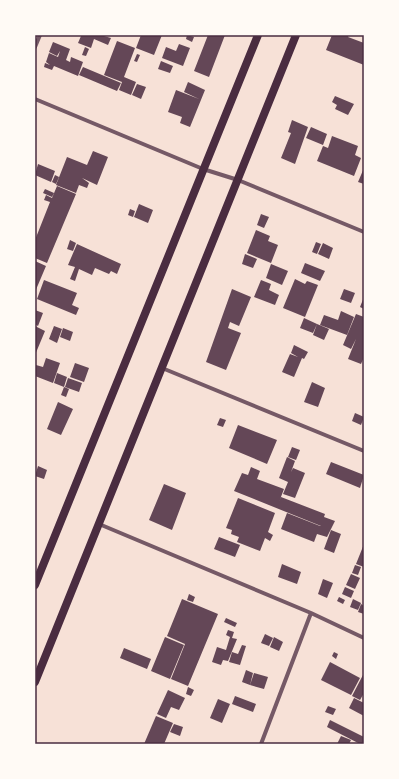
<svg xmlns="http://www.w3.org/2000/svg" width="399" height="779" font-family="'Varela Round',sans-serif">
  <rect width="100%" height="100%" fill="#f7e1d7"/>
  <path fill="#644757" d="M78,35H102L104,36L103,41L104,36L111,38L108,45L94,39L91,48L78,43L81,36Z
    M141,35H162L154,55L136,48Z
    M187,35L194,37L192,42L186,39Z
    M208,35H225L209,77L194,71Z
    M332,35H349L348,37L364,43V65L326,50Z
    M117,41L135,48L124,77L136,82L131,95L119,90L122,82L104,75Z
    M53,42L70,49L66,60L70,62L71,57L83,62L78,76L54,66L52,70L44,67L45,63L50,65L46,62L49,53L58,57L60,51L57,56L49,52Z
    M179,44L190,48L183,66L162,58L166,47L176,51Z
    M85,47L89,49L86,56L82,55Z
    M137,54L140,55L137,62L134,61Z
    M161,61L173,66L170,73L158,69Z
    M83,67L121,83L117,91L79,75Z
    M188,82L205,90L190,127L180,123L182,117L168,112L176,90L199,99L184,92Z
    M137,84L146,87L141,99L132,95Z
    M335,96L354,104L348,115L335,109L337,105L332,102Z
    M292,120L308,127L295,164L281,158L291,133L288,132Z
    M311,127L327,134L323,145L306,138Z
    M332,136L358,146L355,155L361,158L354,176L317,161L323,146L328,148Z
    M93,151L108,157L97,185L82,178L89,183L87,188L79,185L76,193L56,185L67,157L87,165Z
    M38,164L55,171L51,182L35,175Z
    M364,168V184L358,182Z
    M55,175L59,177L56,184L52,182Z
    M57,186L76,194L47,263L35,258V240L50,202L44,200L46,195L52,198Z
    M45,189L54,193L52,197L43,193Z
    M139,204L153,210L148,223L134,217Z
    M130,209L135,211L133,217L128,215Z
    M261,214L269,217L264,228L257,225Z
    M256,230L270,236L268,241L278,245L271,263L247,253Z
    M70,240L76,243L73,251L67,249Z
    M316,242L321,244L317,254L312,252Z
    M323,243L333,248L329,259L318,254Z
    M77,244L121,264L117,274L111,271L109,274L95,268L92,275L79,269L75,281L70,279L75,267L68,265Z
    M245,254L257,259L253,268L242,264Z
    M35,261L46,266L35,292Z
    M305,263L325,271L320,281L301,273Z
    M271,264L288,271L282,285L266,278Z
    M295,279L305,284L307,281L318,285L305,317L283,308Z
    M44,280L77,293L72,305L79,308L76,315L37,299Z
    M261,280L271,284L269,290L279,295L275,305L254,297Z
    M232,289L251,297L239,326L230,322L228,328L241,333L226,370L206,362Z
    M344,289L355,293L351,303L340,299Z
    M364,297V309L360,307Z
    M35,310L43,313L38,326L35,324Z
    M341,311L354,317L347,335L320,325L324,315L338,320Z
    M356,314L364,317V357L361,364L348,359L356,339L351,349L343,345Z
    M304,318L317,324L313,333L300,328Z
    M317,324L329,329L324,340L313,335Z
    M35,326L45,331L35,355Z
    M54,326L62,329L57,343L49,339Z
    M63,328L73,332L70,341L60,337Z
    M294,345L308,352L304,359L302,358L294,377L282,372L290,354L298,357L291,353Z
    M46,358L60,363L53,383L35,376L36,365L43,367Z
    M75,363L89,368L84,382L70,377Z
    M57,373L67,377L64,387L54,383Z
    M68,378L82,383L79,392L65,387Z
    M312,382L325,388L318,407L304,402Z
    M64,387L69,389L66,397L61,395Z
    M58,402L73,409L61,435L47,429Z
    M355,413L364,417L361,425L352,421Z
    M220,418L226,420L223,427L217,425Z
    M238,425L277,440L267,464L229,448Z
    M292,447L300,450L296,460L288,457Z
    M287,457L295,461L291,472L293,468L305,473L295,498L283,494L288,482L279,478Z
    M331,462L364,475L360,488L326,474Z
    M38,466L47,470L44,479L35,476Z
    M251,467L260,471L257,479L284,489L279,502L281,497L325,514L324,517L335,521L327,537L317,534L314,542L281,529L287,513L320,526H321L323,521L321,526L234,491L242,473L248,475Z
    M164,484L186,493L172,530L149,520Z
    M238,498L275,513L268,532L273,535L270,541L265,538L260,551L237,542L239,537L231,534L232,530L226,528Z
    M331,530L341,534L334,553L324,549Z
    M219,537L240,545L235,557L214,549Z
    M364,544V567L356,564Z
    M282,564L301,572L297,584L278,577Z
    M355,565L361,567L358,575L352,573Z
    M351,574L360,578L355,589L346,585Z
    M323,579L333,583L327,598L318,594Z
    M345,587L354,591L351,598L342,594Z
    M189,594L195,597L193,602L187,600Z
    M339,597L345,600L343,604L337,601Z
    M182,599L218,614L188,686L171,679L185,644L167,636Z
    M353,599L361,603L358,610L350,607Z
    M361,604L364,606V614L358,612Z
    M226,618L237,623L235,627L224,622Z
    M228,630L234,632L232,638L237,639L228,661L223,660L221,665L212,662L217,647L226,650L230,637L226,635Z
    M265,634L273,638L269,646L261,643Z
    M165,637L184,645L170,679L151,671Z
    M274,637L283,642L279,651L270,647Z
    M242,645L246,646L240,665L229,662L232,652L238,654Z
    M124,648L151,659L147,669L120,658Z
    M334,652L338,654L336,659L332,656Z
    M330,662L360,678L351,695L321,680Z
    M246,670L253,673L250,685L242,682Z
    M254,673L268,677L264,689L250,685Z
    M364,673V693L360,700L352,696Z
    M188,687L194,690L191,696L186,694Z
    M168,690L185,698L179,710L171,707L166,718L157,714Z
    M235,696L256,704L253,712L232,704Z
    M354,698L364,703V716L349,708Z
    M218,699L230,704L222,723L210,718Z
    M328,706L336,709L333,715L325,712Z
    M156,716L173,723L164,744H144Z
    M330,720L364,737V744H360L327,727Z
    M174,724L183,727L180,736L170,732Z
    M341,736L351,740L349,744H337Z"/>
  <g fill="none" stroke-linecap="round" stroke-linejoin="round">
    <path stroke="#755966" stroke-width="4" d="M35,47L40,35
      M35,99L203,169L238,180L364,232
      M162,368L364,451
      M99,524L311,613L364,638
      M261,744L311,613"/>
    <path stroke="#4a2c40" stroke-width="8" d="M35,585L258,35
      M35,682L296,35"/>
  </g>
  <rect width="399" height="779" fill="none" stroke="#fffaf5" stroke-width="72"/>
  <rect x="36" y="36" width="327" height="707" fill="none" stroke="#4a2c40" stroke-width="1.5"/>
</svg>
